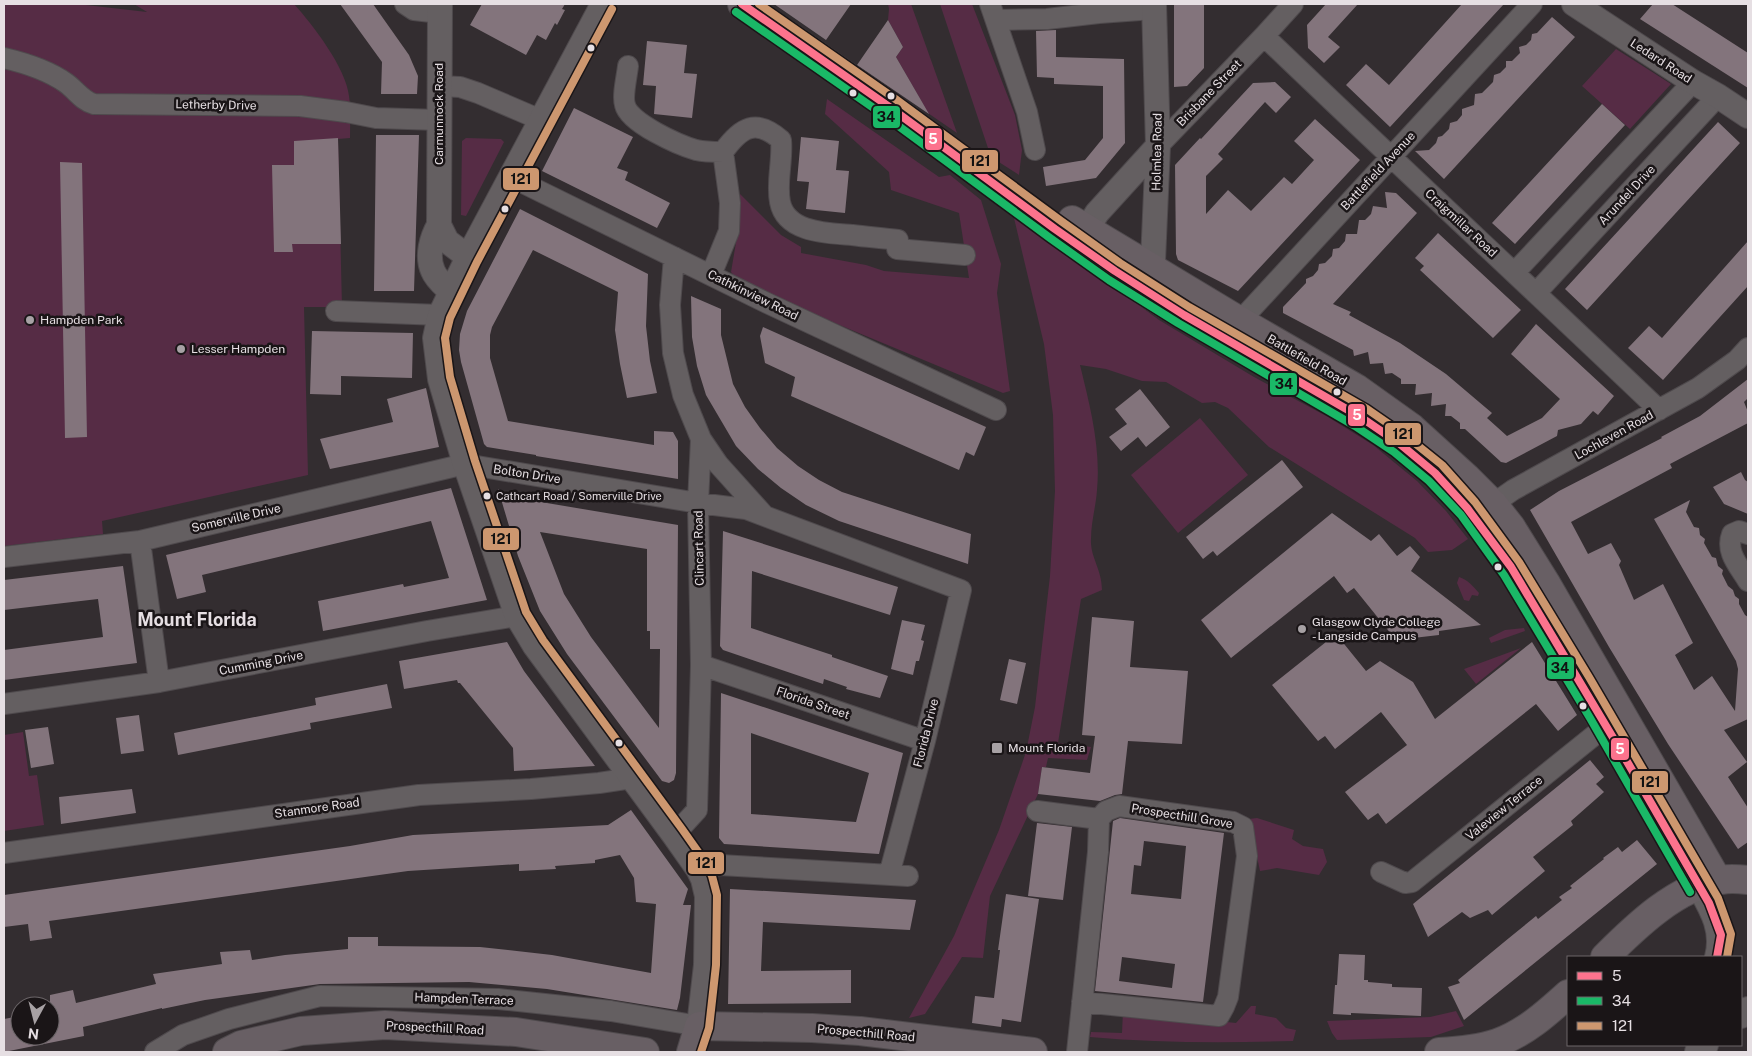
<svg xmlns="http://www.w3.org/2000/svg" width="1752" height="1056" font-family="'Public Sans',sans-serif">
  <rect width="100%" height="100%" fill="#332d30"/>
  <path fill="#562c45" d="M4,4H77L147,12L134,4H294C313,25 346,68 349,96C351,109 350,124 350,138L338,139L342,307H304L308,475L102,521L103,534L4,546Z
    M888,4H911L957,133L922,109L924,106L896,57L903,47L888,20L889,9Z
    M940,4H972L1015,115L1022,150L1019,175L991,157Z
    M1616,49L1671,84L1630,129L1582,86Z
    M827,99L939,177L950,175L981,200L1001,264L997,293L1010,391L1003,393L741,284L731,272L739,225L740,194L781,235L801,247V253L866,265L884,271L969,278L959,213L891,190L889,172L825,114Z
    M466,138L501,139L504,142L466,216L461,215L462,141Z
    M1014,218L1026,222L1159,320L1254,377L1328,417L1373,445L1417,481L1446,511L1468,539L1452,550L1428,552L1415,538L1269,447L1228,408L1215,402L1202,403L1166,382L1142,381L1106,369L1080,365C1090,406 1101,448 1097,490C1096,506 1091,522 1091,539C1090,557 1102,569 1102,590L1081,599L1058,743L1091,747L1087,760L1048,758L1046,767H1042L1038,794L990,896L983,958L962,957L925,1014L909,1018L954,936L999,830L1026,752L1035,707L1050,576L1055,491L1053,415L1044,344Z
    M1200,418L1248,475L1178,533L1131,475Z
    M1459,577C1468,580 1473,586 1479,593L1478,596L1472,595L1469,601L1464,600L1457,583Z
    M1524,628L1525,631L1491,643L1489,638L1505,630Z
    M1521,648L1476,684L1464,669Z
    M23,732L29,776L37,775L44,825L4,831V735Z
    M1257,818L1294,830L1292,839L1303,846L1323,849L1327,862L1319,875L1277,868L1260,871L1249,819Z
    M1251,1006H1256L1255,1014L1276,1018L1286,1028L1296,1030L1293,1041C1225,1043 1157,1043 1090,1037L1091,1032L1122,1033L1123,1011L1236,1023Z
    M1456,1011L1464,1026L1431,1037L1337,1040L1332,1033L1327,1021L1430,1017Z"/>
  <path fill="#83747c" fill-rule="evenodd" d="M340,4H373L409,55L418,76L417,94H381L382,62Z
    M482,4H565L562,9L565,10L557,25L555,23L546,40L537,35L526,55L470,25Z
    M774,4H851L826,40Z
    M1174,4H1204V68L1187,86L1174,87Z
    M1326,4H1358L1328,37L1340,47L1324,63L1308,48L1307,25Z
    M1462,4H1504L1390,127L1346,85L1366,64L1389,85Z
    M1653,4H1672L1748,53V88L1640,19Z
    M1552,17L1575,37L1444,179L1415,151L1429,150L1436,143L1438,137L1442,136L1449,129L1450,123L1457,121L1462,115V109L1474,105L1475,94L1482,93L1493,82L1494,75L1500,73L1506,67V61H1512L1520,53L1519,47L1526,45L1531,40L1532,34L1537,33Z
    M888,20L903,47L896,57L929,114L857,65Z
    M1056,30V57L1124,59L1125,143L1096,178L1046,186L1043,167L1085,160L1103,138V86L1054,84V78L1037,77L1036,31Z
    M647,41L687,45L684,73L697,74L692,118L654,114L656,86L643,85Z
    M1275,82L1291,97L1276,113L1265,102L1218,154L1223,159L1206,176V214L1228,190L1251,211L1284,177L1292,184L1314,160L1294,141L1315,119L1360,160L1238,291L1178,260L1176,254L1175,165L1200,138L1201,139L1253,83Z
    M1602,104L1625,125L1515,244L1492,223Z
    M574,108L633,137L617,168L628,172L625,180L670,203L657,228L542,171Z
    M1718,122L1740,143L1587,310L1565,289Z
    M376,135H419L414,291H374Z
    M801,137L839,141L836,170L849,171L845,213L806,209L809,182L797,181Z
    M338,138L341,244H292L293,252H274L272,165H294V141Z
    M60,162L82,163L87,437L65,438Z
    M1385,192L1396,193L1417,213L1333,304L1351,312L1349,315L1400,343L1446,374L1492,413L1487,418L1507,436L1542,418L1560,399L1511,354L1536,324L1614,396L1598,415L1593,411L1581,424L1558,430L1557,436L1506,463L1501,462L1465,429H1460V423L1451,416H1445L1446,404L1431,406L1432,393L1415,395L1416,384H1401V379L1392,373L1385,374L1383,363L1370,364L1368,352L1354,356L1353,350L1283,313V307L1306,283V279L1313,276L1318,270L1319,264L1325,263L1332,256L1333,249L1339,248L1345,241L1346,234H1357L1359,220H1365L1371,214L1373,206L1387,208Z
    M520,209L648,274L646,326L650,361L657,393L627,398L620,364L615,330L618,292L533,250L492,327L490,335V358L508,421L654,445V431L673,432L678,441V479L536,456V455L487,447L484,444L461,362L459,350L460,334L467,311Z
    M1438,233L1521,310L1493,338L1420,270L1424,266L1415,258Z
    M1748,241V286L1663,380L1628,348L1649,326L1662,338Z
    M691,296L721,309V335L733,384L745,407L760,428L777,448L798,466L819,480L842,492L971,534L968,564L839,521L806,505L781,488L758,469L736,446L706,395L697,366L692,337Z
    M763,327L986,427L974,456L966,452L959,470L791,396L795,377L765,363L760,336Z
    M312,331L413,333L412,378L341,376V395L310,394Z
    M1748,379V398L1744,402L1748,412V423L1670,464L1672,468L1571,522L1588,554L1611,543L1621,561L1619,565L1634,600L1663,584L1693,643L1675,655L1694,690L1712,676L1735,711L1738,669L1736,661L1654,519L1690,500L1686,512L1694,527L1699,528L1700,535L1705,539L1704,543L1712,557L1716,558L1718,566L1723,570L1722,574L1728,586L1733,590L1735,596L1739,599V604L1745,615L1748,617V719L1724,730L1747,762L1728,777L1748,808V842L1738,849L1668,744L1609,647L1530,510L1559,491L1662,438L1661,437L1700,416Z
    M426,388L439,447L330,469L320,439L393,422L387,399Z
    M1140,389L1170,427L1146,447L1138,437L1121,451L1109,437L1127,424L1115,409Z
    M1282,460L1303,487L1217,556L1213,551L1203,559L1186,537Z
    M1741,472L1745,480L1748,482V514L1724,504L1713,487Z
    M451,488L487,600L323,631L318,601L403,584L404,587L449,578L431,521L202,575L206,592L177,599L166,555Z
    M498,489L511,497L678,525L676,773L674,780L669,783L662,781L567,654L540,611L518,556ZM540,532L647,549V631H650V649H660L659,728L591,637L564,594Z
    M1332,513L1371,541L1379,534L1397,556L1410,546L1420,557L1411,571L1481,625L1439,631V635L1396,640L1354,588L1347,593L1334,576L1231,658L1201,620Z
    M723,531L898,587L890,615L752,571L751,628L832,655V657L888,676L880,698L846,689L847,687L824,679L823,684L723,650L720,646Z
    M123,566L137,663L4,680V650L103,637L98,599L4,610V580Z
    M1092,617L1134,621L1130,667L1188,671L1182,744L1128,741L1122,794L1115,795L1100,801L1038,794L1042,767L1090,773L1095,736L1082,735Z
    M902,620L925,625L921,640L924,641L919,661H916L913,675L891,669Z
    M1336,634L1366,671L1380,661L1413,682L1435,719L1532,642L1577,715L1558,731L1536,704L1386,824L1378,813L1368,820L1345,792L1407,745L1381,712L1335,749L1325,736L1318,741L1272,685Z
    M507,642L524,671L595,766L514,771L513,748L460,683H458L457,680L404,689L399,661Z
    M1009,659L1026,663L1017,704L1000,700Z
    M387,684L392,708L310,723L311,729L178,755L174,733L316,705L315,698Z
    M721,693L903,753L879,854L724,844L719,838ZM751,733L869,773L856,822L751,814Z
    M139,715L144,751L121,754L116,718Z
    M48,727L54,764L31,768L25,730Z
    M1590,760L1604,777L1596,784L1604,792L1571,821L1573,825L1533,857L1545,871L1492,915L1488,910L1470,918L1462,912L1428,937L1413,904Z
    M132,789L136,813L61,824L59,797Z
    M631,810L688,889L683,905H691L680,998L677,1010L547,989L469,982L320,984L205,1000L162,1009V1008L83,1027L84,1036L4,1052V1019L20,1016V1036H50V995L73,990L76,1003L156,984L153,974L222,964L220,952L250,950L252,960L285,955L348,949V937H378V946L480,947L508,950L552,955L651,973L656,904L636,902L634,878L620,855L595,860V863L555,866L556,869L519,871V864L408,871L49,921L52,938L30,941L28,924L4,927V895L350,846L413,835L608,825Z
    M1120,818L1224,833L1203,1002L1095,991L1113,821ZM1144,841L1186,846L1181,899L1131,894L1134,865L1141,866ZM1122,957L1175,964L1172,988L1119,981Z
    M1037,823L1072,827L1063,900L1028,896Z
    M1637,840L1657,864L1464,1020L1448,987L1460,983L1458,980L1509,938L1536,916L1538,919L1562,900L1559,897L1572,888L1570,886L1604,859L1603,858L1618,847L1622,852Z
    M730,889L784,892L916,900L910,930L763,922L761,971L851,970V1003L728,1004Z
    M1006,894L1039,899L1021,1022L1002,1019L1001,1027L972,1023L975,996L994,998L1000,950H998Z
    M1339,954L1365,955L1364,980H1368V982L1392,984V987L1422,988L1421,1016L1351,1013V1015L1333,1014L1335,985H1337Z"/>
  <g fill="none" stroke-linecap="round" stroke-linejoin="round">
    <g stroke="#4f4a4d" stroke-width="22">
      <path id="minor" d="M405,4L414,10L440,13
        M990,4L1027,112L1035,150
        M996,20L1047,19L1099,13L1154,9
        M1264,36C1395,162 1528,285 1659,410
        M4,58C25,63 48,70 66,83C76,90 82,101 94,104L300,106L346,112L376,118L439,120
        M628,66C627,76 622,96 625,105C629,123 679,145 696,150C705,152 714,152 723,152C741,127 756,118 781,140C783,161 776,182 780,202C786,233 828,233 852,235C867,237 883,238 898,240L897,249L965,255
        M440,86L460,87L478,93L541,120
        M1158,146L1264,36L1293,4
        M511,177L767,303L996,410
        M1515,272L1693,82
        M711,275L729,231L730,203L723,152
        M1536,293L1718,96
        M336,311L440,315
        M1240,321L1532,4
        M701,439L718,464L763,514
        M1493,504L1513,490L1698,388L1737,360L1748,348
        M1748,534L1739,531L1732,534C1725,552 1739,566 1748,581
        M140,541L159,682
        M4,557L140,541L465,464L698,503L746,509L961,590L925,741L889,875
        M701,665L925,741
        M4,704L159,682L427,631L517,616
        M1037,811L1099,819
        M674,835L697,810L701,665L698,503L701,439L683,395L673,353L670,305L674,257
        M4,853L419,795L531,789L599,783L632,778
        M698,869L720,865L908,876
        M1381,872L1405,883L1412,882L1617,717
        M155,1052L183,1035L229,1019L320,996L498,999L611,1011L699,1026
        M1077,1052L1098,852L1099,819L1106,811L1119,806L1233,822L1243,827L1247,856L1228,997L1224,1007L1219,1016L1082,1002"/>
    </g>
    <g stroke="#4f4a4d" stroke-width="26">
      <path id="tertiary" d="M440,4L439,225L447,241L468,257
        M603,4L468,257L440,315L435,338L440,379L465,464L517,616L535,646L674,835L698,869L703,879L707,896L706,965L699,1026
        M1574,4L1693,82L1718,96L1748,116
        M439,225C432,237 426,256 433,271C436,279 445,286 451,292
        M1087,229L1097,213L1158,146
        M1151,267L1153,261L1158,146L1154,4
        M1699,887C1712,910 1724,930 1717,957
        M1741,1016L1748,1009
        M1697,1052L1706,1045"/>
    </g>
    <g stroke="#4f4a4d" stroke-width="30">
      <path id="secondary" d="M742,4C798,43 856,82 912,123C989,180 1064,239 1144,291C1195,323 1248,352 1300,382C1354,412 1410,444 1452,490C1497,539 1530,598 1564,656C1610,732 1654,809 1699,887
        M1072,220L1240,321L1356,388L1412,428L1466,477L1493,504L1511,527L1547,585L1718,881
        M1605,957C1635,927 1677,886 1721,880C1730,878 1739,879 1748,880
        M227,1052L241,1045L301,1031L385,1025L516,1032L645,1052
        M691,1052L699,1026L812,1028L860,1031L1033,1052
        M1439,1052C1458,1051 1479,1049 1497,1043C1525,1033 1547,1013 1568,994"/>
    </g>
    <use href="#minor" stroke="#645f61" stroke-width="20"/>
    <use href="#tertiary" stroke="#645f61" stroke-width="24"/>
    <use href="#secondary" stroke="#685f64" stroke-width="28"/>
    <g stroke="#1a1517" stroke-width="11">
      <path id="bus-1" d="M742,4L888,106L1055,229L1115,271L1184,315L1362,418L1400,444L1435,473L1467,508L1511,567L1618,746L1709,903L1721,935L1717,957"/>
    </g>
    <g stroke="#1a1517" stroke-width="11">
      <path id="bus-2" d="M736,12L885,116L1050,238L1109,280L1178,323L1355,426L1394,452L1429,481L1461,515L1504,575L1590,718L1690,892"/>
    </g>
    <g stroke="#1a1517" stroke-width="11">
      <path id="bus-3" d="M759,4L894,98L1061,221L1120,263L1189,307L1367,409L1406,436L1442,465L1475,502L1519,562L1589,677L1718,898L1731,934L1727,957
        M612,9L477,262L450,318L445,338L450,377L475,461L526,612L543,640L682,829L706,863L712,876L717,895L716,965L709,1028L701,1052"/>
    </g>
    <use href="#bus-1" stroke="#fc738d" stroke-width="8"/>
    <use href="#bus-2" stroke="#1ab867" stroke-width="8"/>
    <use href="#bus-3" stroke="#cd976f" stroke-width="8"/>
  </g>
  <g fill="#e6dfe3" stroke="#1a1517" stroke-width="2">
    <circle cx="591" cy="48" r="4.5"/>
    <circle cx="853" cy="93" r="4.5"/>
    <circle cx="891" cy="96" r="4.5"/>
    <circle cx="505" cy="209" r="4.5"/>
    <circle cx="1337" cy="392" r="4.5"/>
    <circle cx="487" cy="496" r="4.5"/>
    <circle cx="1498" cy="567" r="4.5"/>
    <circle cx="1583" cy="706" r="4.5"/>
    <circle cx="619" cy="743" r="4.5"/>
  </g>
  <g fill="#a7a1a4" stroke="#1a1517" stroke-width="2">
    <circle cx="30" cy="320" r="5"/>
    <circle cx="181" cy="349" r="5"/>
    <circle cx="1302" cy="629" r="5"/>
    <rect x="991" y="742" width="12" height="12" rx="2.5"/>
  </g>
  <g text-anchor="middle" stroke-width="5" stroke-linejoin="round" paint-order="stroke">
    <g font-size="11" fill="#e6dfe3" stroke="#1a1517" text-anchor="start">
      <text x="496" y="500">Cathcart Road / Somerville Drive</text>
    </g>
    <g font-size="12" fill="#e6dfe3" stroke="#1a1517">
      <text transform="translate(1661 61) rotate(33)" y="4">Ledard Road</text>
      <text transform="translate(1209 93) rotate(-46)" y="4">Brisbane Street</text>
      <text transform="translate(216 105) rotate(1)" y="4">Letherby Drive</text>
      <text transform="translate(439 114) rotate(-90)" y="4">Carmunnock Road</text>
      <text transform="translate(1157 152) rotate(-89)" y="4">Holmlea Road</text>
      <text transform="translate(1378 171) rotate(-47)" y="4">Battlefield Avenue</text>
      <text transform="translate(1627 195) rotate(-47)" y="4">Arundel Drive</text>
      <text transform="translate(1461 223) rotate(43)" y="4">Craigmillar Road</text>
      <text transform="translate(753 295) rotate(26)" y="4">Cathkinview Road</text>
      <text transform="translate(1307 360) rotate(30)" y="4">Battlefield Road</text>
      <text transform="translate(1614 435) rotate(-29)" y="4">Lochleven Road</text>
      <text transform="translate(527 474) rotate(9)" y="4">Bolton Drive</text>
      <text transform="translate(236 518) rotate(-13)" y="4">Somerville Drive</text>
      <text transform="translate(699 548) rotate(-91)" y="4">Clincart Road</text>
      <text transform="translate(261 663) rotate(-11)" y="4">Cumming Drive</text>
      <text transform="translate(813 703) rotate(19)" y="4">Florida Street</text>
      <text transform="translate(926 733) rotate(-76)" y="4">Florida Drive</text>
      <text transform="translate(317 808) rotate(-8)" y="4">Stanmore Road</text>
      <text transform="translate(1504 808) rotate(-39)" y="4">Valeview Terrace</text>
      <text transform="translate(1182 816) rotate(9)" y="4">Prospecthill Grove</text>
      <text transform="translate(464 999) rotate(2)" y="4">Hampden Terrace</text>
      <text transform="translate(435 1028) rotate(3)" y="4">Prospecthill Road</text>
      <text transform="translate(866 1033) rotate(5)" y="4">Prospecthill Road</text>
    </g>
    <g font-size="12" fill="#e6dfe3" stroke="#1a1517" text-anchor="start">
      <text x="40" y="324">Hampden Park</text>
      <text x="191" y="353">Lesser Hampden</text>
      <text x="1312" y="626">Glasgow Clyde College<tspan x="1312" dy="14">- Langside Campus</tspan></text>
      <text x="1008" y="752">Mount Florida</text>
    </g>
    <g font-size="18" font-weight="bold" fill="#e6dfe3" stroke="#1a1517">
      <text x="197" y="626">Mount Florida</text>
    </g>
  </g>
  <g stroke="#1a1517" stroke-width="2">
    <rect x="872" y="105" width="29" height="24" rx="5" fill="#1ab867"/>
    <rect x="924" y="127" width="19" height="24" rx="5" fill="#fc738d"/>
    <rect x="961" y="149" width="38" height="24" rx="5" fill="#cd976f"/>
    <rect x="502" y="167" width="38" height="24" rx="5" fill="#cd976f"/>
    <rect x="1269" y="372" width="29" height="24" rx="5" fill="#1ab867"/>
    <rect x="1347" y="403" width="19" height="24" rx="5" fill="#fc738d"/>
    <rect x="1384" y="422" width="38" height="24" rx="5" fill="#cd976f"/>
    <rect x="482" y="527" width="38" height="24" rx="5" fill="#cd976f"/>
    <rect x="1546" y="656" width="29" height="24" rx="5" fill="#1ab867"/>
    <rect x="1610" y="737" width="20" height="24" rx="5" fill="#fc738d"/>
    <rect x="1631" y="770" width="38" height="24" rx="5" fill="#cd976f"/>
    <rect x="687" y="851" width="38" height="24" rx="5" fill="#cd976f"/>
  </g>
  <g font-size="14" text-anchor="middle" font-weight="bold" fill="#fff">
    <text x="933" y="144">5</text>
    <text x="1357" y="420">5</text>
    <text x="1620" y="754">5</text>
  </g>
  <g font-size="14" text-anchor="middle" font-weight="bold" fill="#111">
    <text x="886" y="122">34</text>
    <text x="980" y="166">121</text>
    <text x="521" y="184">121</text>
    <text x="1284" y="389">34</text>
    <text x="1403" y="439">121</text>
    <text x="501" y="544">121</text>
    <text x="1560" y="673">34</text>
    <text x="1650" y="787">121</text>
    <text x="706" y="868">121</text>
  </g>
  <rect width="1752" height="1056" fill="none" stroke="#e6dfe3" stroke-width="10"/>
  <rect x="1567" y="956" width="175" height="90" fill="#1a1517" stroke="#6c6669"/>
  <rect x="1577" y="972" width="25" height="8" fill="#fc738d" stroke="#6c6669"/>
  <text x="1612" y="981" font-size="15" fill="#e6dfe3">5</text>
  <rect x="1577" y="997" width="25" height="8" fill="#1ab867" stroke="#6c6669"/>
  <text x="1612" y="1006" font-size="15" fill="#e6dfe3">34</text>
  <rect x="1577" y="1022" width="25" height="8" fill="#cd976f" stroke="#6c6669"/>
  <text x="1612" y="1031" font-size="15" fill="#e6dfe3">121</text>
  <g transform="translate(35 1021) rotate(187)"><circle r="24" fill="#1a1517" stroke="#6c6669"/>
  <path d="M0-4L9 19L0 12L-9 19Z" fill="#a7a1a4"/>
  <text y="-8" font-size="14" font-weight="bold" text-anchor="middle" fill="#e6dfe3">N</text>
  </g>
</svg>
